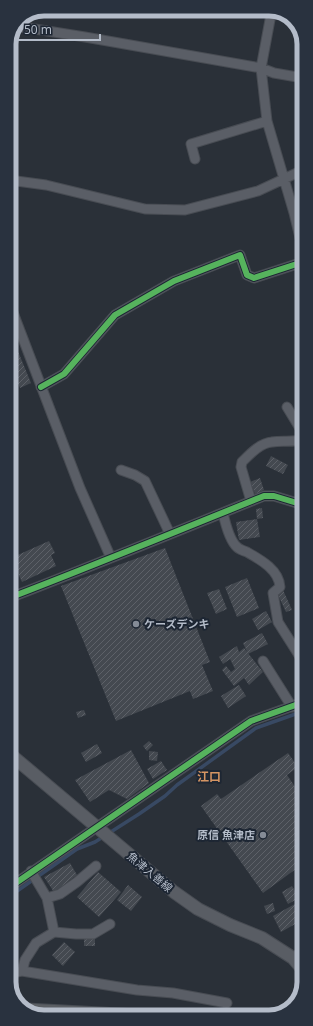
<svg xmlns="http://www.w3.org/2000/svg" width="313" height="1026" font-family="'Noto Sans','Noto Sans JP',sans-serif">
  <defs>
    <pattern id="building-hatch" width="6" height="6" patternUnits="userSpaceOnUse"><rect width="6" height="6" fill="#444950"/><path d="M-1 1l2-2M0 6l6-6M5 7l2-2" fill="none" stroke="#5d6168"/></pattern>
  </defs>
  <rect width="100%" height="100%" fill="#2a3038"/>
  <g fill="none" stroke-linecap="round" stroke-linejoin="round">
    <path stroke="#384963" stroke-width="3.5" d="M10,896L77,849L95,842L139,814L165,796L177,785L256,728L304,711"/>
  </g>
  <path fill="url(#building-hatch)" d="M15,344L31,383L20,388L9,362V346Z
    M271,456L288,465L283,474L266,466Z
    M260,478L264,490L255,494L250,482Z
    M262,508L263,518L257,519L256,509Z
    M257,519L260,537L239,540L236,522Z
    M49,541L55,553L51,555L56,566L22,582L11,558Z
    M165,548L210,662L202,665L213,691L193,699L190,691L116,721L61,586Z
    M247,578L259,608L237,617L225,587Z
    M219,589L227,609L216,614L207,593Z
    M283,590L292,610L286,612L277,593Z
    M266,611L272,622L258,630L252,619Z
    M262,633L268,644L248,654L243,643Z
    M237,646L239,652L244,648L263,672L249,685L244,678L234,686L222,670L226,666L231,672L235,669L230,659L223,664L219,657Z
    M239,685L246,696L228,708L221,696Z
    M84,710L86,715L78,718L76,712Z
    M149,741L153,745L147,751L143,746Z
    M97,744L102,753L86,762L81,753Z
    M131,750L149,783L127,799L109,790L90,802L75,780Z
    M149,751L158,752L157,761L149,760Z
    M288,753L298,767L287,775L304,800V863L263,893L201,806L217,794L221,799Z
    M161,761L167,770L153,779L147,769Z
    M70,863L77,875L54,892L44,877Z
    M98,872L121,892L99,917L77,897Z
    M128,885L142,897L131,911L117,900Z
    M304,885V894L300,887Z
    M292,886L299,898L288,904L282,892Z
    M304,899V919L281,932L273,916Z
    M273,903L275,911L267,914L264,906Z
    M84,938H95V946H84Z
    M64,942L75,952L63,966L52,955Z"/>
  <g fill="none" stroke-linecap="round" stroke-linejoin="round">
    <g stroke="#484c53" stroke-width="11">
      <path id="minor" d="M272,9L261,68L267,121L294,213L303,250
        M16,26L85,37L261,68L274,73L303,78
        M195,159L191,144L267,121
        M9,180L46,185L145,209L185,210L258,191L303,170
        M9,302L80,488L111,558
        M41,387L64,374L115,315L174,281L240,255L247,275L254,278L303,262
        M287,407L304,435
        M121,470L135,475L145,481L170,534
        M251,501L241,467L242,462C250,454 260,443 272,442C282,440 293,443 304,439
        M223,513C225,522 229,540 237,547C239,549 244,551 247,552C261,560 279,570 280,587L273,593L278,622L304,663
        M9,598C95,565 180,530 264,496H274L297,503L304,504
        M263,661L292,707
        M31,871L47,898
        M10,887L251,721L304,702
        M54,932L76,934H93L110,924
        M293,958L304,950
        M10,971L11,973V991
        M22,971L25,960L36,943L54,932L47,898L60,894L77,882L96,866
        M11,973L22,971L137,990L173,993L227,1003"/>
    </g>
    <g stroke="#484c53" stroke-width="14">
      <path id="secondary" d="M10,754L174,892L198,909L230,925L262,938L293,958L304,971"/>
    </g>
    <g stroke="#474c53" stroke-width="17">
      <path id="trunk" d="M26,1011L138,1017"/>
    </g>
    <use href="#minor" stroke="#5a5e66" stroke-width="9"/>
    <use href="#secondary" stroke="#595d64" stroke-width="12"/>
    <use href="#trunk" stroke="#5b5f64" stroke-width="15"/>
    <g stroke="#1d2633" stroke-width="8">
      <path id="cycleway" d="M41,387L64,374L115,315L174,281L240,255L247,275L254,278L303,262
        M9,598C95,565 180,530 264,496H274L297,503L304,504
        M10,887L251,721L304,702"/>
    </g>
    <use href="#cycleway" stroke="#56b35d" stroke-width="6"/>
  </g>
  <g fill="#848b96" stroke="#1d2633" stroke-width="1.5">
    <circle cx="136" cy="624" r="4"/>
    <circle cx="263" cy="835" r="4"/>
  </g>
  <g text-anchor="middle" stroke-width="4" stroke-linejoin="round" paint-order="stroke">
    <g font-size="11" font-weight="bold" fill="#b4bcc9" stroke="#1d2633" text-anchor="start">
      <text x="144" y="628">ケーズデンキ</text>
      <text x="255" y="839" text-anchor="end">原信 魚津店</text>
    </g>
    <g font-size="11" fill="#b4bcc9" stroke="#1d2633">
      <text transform="translate(150 872) rotate(40)" y="4">魚津入善線</text>
    </g>
    <g font-size="12" font-weight="bold" fill="#d59563" stroke="#1d2633">
      <text x="209" y="781">江口</text>
    </g>
  </g>
  <path d="M0 0H313V1026H0ZM44 16H269A28 28 0 0 1 297 44V982A28 28 0 0 1 269 1010H44A28 28 0 0 1 16 982V44A28 28 0 0 1 44 16Z" fill="#29323f" fill-rule="evenodd"/>
  <path fill="none" stroke="#b4bcc9" stroke-width="5" d="M44 16H269A28 28 0 0 1 297 44V982A28 28 0 0 1 269 1010H44A28 28 0 0 1 16 982V44A28 28 0 0 1 44 16Z"/>
  <path d="M18 34v6h82v-6" fill="none" stroke="#b4bcc9" stroke-width="2"/>
  <text x="24" y="34" font-size="12" fill="#b4bcc9" stroke="#1d2633" stroke-width="3" paint-order="stroke">50 m</text>
</svg>
